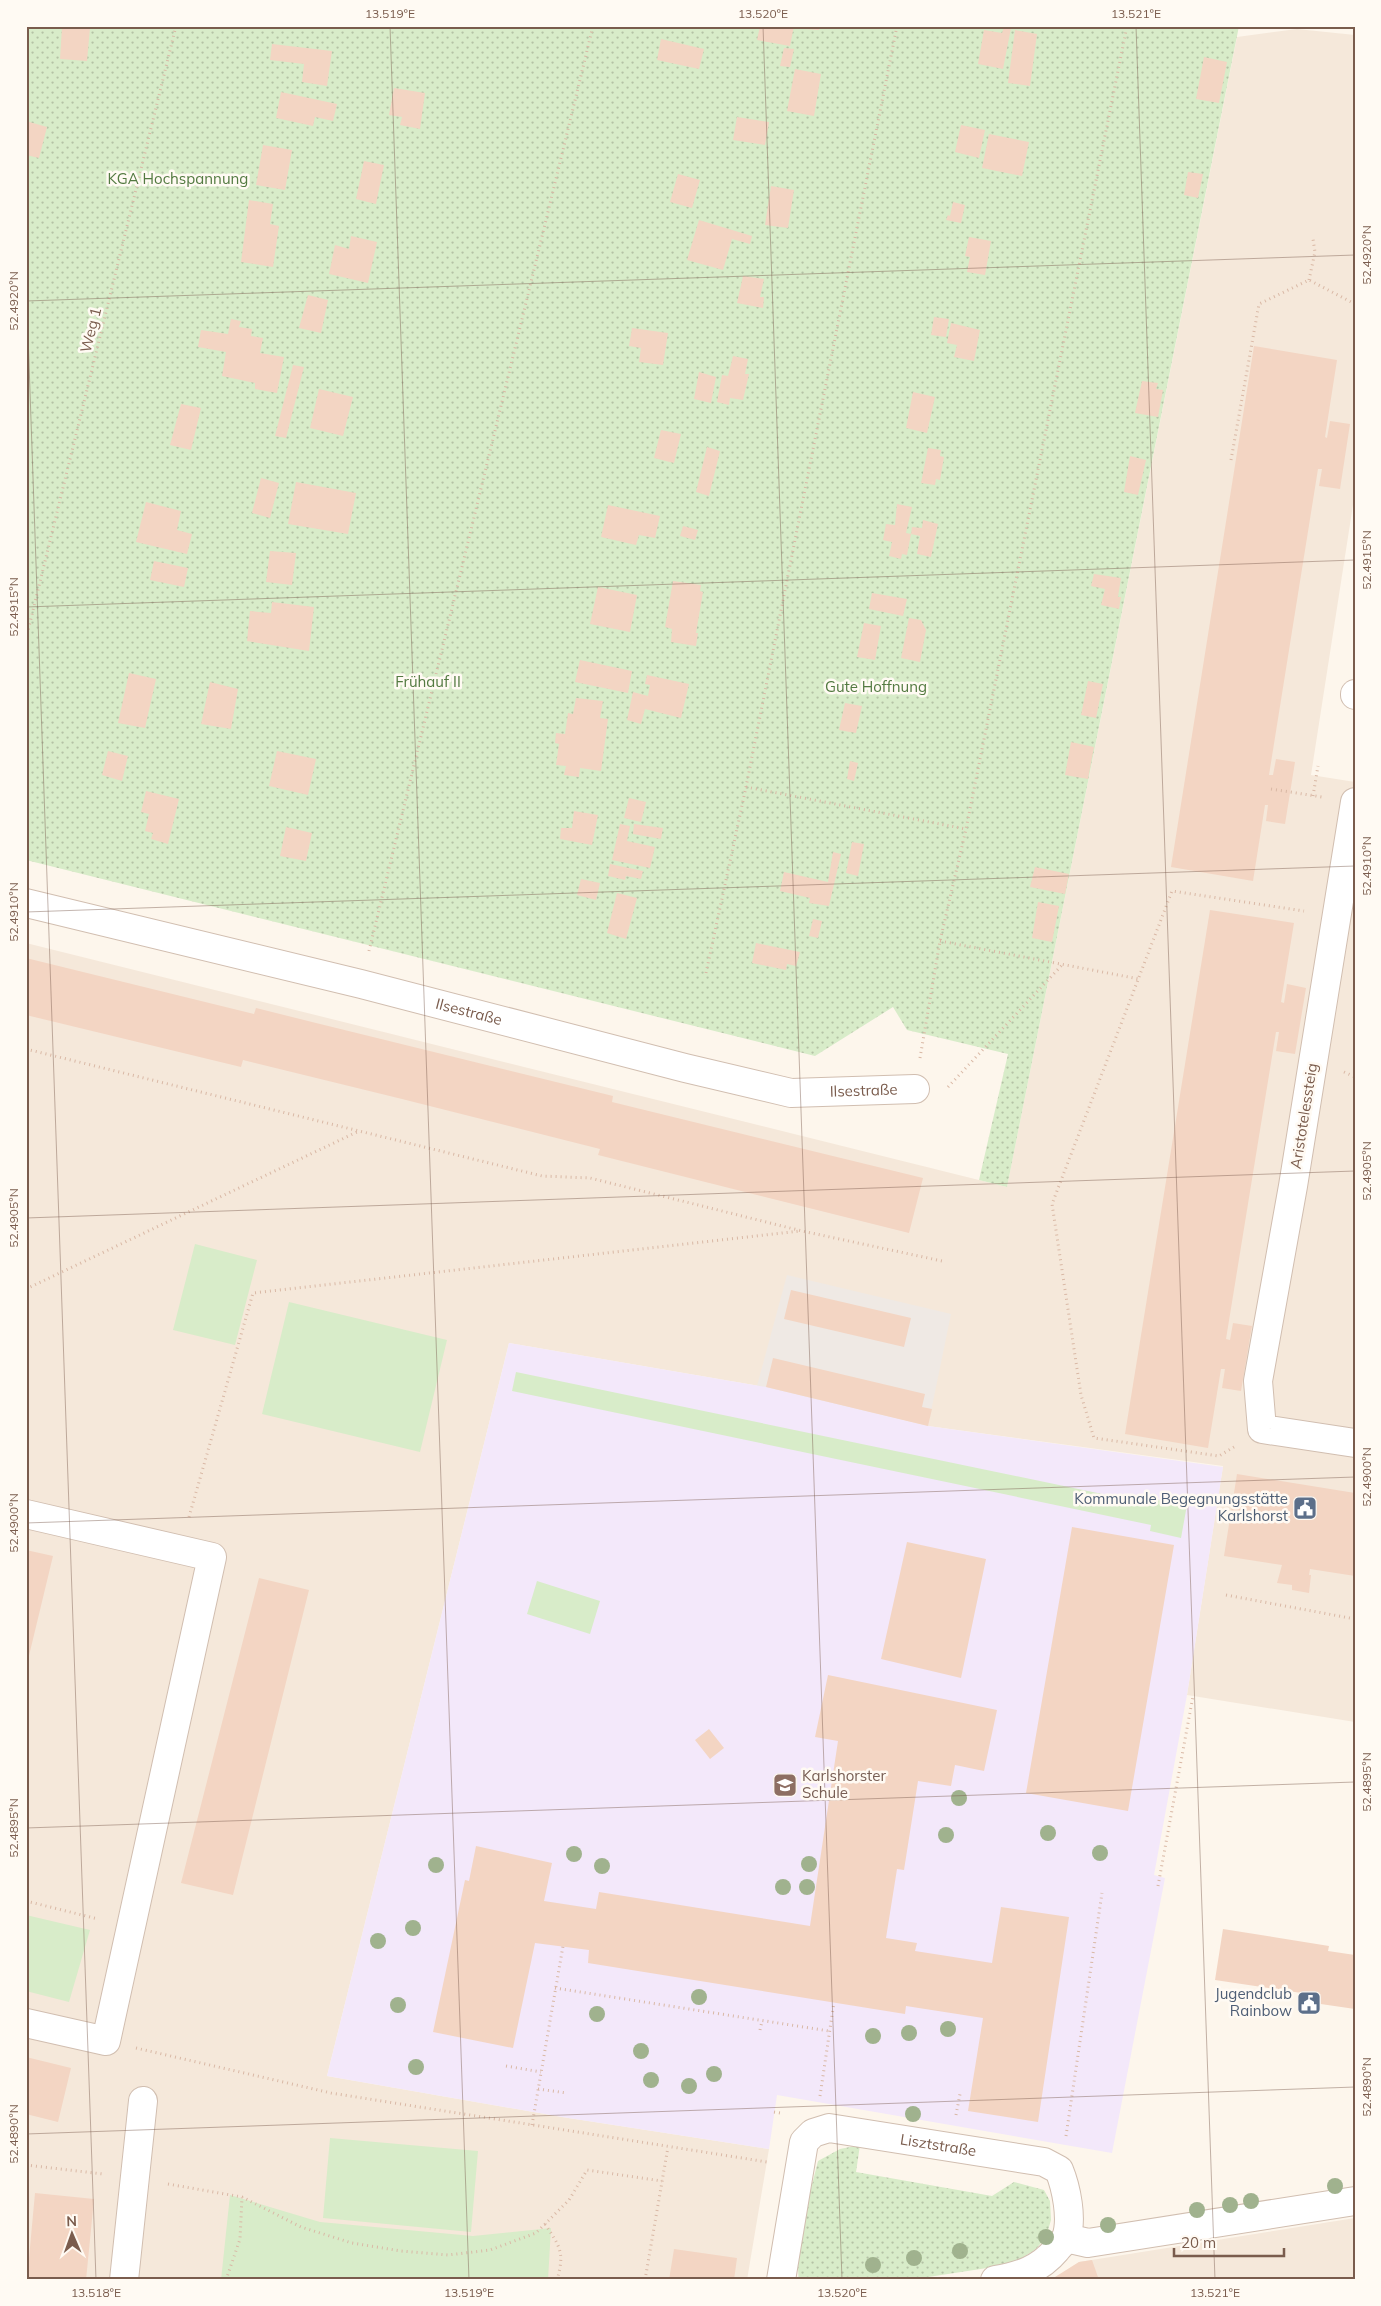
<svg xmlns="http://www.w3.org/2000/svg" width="1381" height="2306" font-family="Mulish,sans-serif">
  <defs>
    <pattern id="grass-dots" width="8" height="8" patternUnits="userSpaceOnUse" patternTransform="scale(1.25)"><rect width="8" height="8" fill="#d8ecc9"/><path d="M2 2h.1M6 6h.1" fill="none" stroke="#b4c2a5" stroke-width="1.8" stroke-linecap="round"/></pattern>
  </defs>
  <rect width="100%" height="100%" fill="#fdf6ec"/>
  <path fill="#f5e8da" d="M1297,29L1355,35V492L1311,775L1355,782V1722L1187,1695L1223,1466L928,1426L766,1387L509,1343L327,2076L562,2117L769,2149L747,2280H26V943L1007,1187L1237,37Z
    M1355,2218V2280H1052L1079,2262Z"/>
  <path fill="#efe9e4" d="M787,1275L951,1314L928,1426L757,1386Z"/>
  <path fill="#f3e8fa" d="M509,1343L766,1387L928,1426L1223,1467L1187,1695L1154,1875L1165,1878L1112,2153L777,2095L769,2149L562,2117L327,2076Z"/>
  <path fill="url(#grass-dots)" d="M26,26H1239L1007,1187L979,1180L1008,1054L907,1030L893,1007L815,1056L26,860Z
    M860,2145L856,2172L992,2196L1014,2182L1044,2190L1050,2201L1051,2220L1046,2237L1036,2249L1013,2264L909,2280H799C794,2248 810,2193 818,2161L840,2149Z"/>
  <path fill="#d8ecc9" d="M195,1244L257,1260L235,1345L173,1330Z
    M289,1302L447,1340L420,1452L262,1414Z
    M516,1372L1155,1505L1156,1499L1187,1505L1181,1538L1150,1531L1151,1525L512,1391Z
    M537,1581L600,1601L590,1634L527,1614Z
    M26,1915L90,1930L69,2002L26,1991Z
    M330,2138L478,2151L471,2232L323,2218Z
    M230,2195L320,2222L473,2236L551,2228L548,2280H221Z"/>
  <path fill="#f3d5c3" d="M760,26H794L790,46L757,40Z
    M806,26H820L819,30L805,29Z
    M62,27L90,28L87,61L60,59Z
    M1004,27L1011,28L1003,69L978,64L984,30L1002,33Z
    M1015,30L1037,34L1030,86L1008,83Z
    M661,39L704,49L699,69L657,60Z
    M272,44L332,51L327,86L302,82L304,64L270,60Z
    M784,48L794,49L790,67L780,66Z
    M1204,57L1227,62L1219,103L1196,99Z
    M795,69L821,74L814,116L787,111Z
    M394,88L425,93L420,129L400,125L402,117L389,115Z
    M281,92L337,104L333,121L315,117L313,126L276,118Z
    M737,117L769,122L765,145L733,140Z
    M26,121L47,127L39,158L26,155Z
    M961,125L985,130L979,158L955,152Z
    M989,134L1029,142L1022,176L982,168Z
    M263,145L292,150L285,190L256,185Z
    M364,161L384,165L376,204L356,199Z
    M1188,172L1203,174L1198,198L1184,195Z
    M678,174L700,180L692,208L670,202Z
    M771,186L794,190L788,228L765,225Z
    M249,200L273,204L270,224L279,226L273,267L241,262Z
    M953,202L965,205L961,223L946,220L948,215L950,216Z
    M699,220L752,236L750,244L732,239L723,270L687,260Z
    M351,236L377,242L368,283L329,274L335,245L349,249Z
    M969,237L991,241L985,275L967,272L970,257L965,256Z
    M743,276L764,279L760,297H764L763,308L737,303Z
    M308,295L328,300L321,333L299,328Z
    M934,317L949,319L946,337L931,335Z
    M231,319L241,321L239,327L252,329L251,336L263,338L260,353L284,357L277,393L255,389V383L222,376L226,352L198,347L201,330L228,334Z
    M951,323L980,330L974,361L954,357L957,345L947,343Z
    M632,328L668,333L663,365L639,362L641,348L629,346Z
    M1254,346L1337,360L1325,437L1327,438L1330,421L1350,424L1340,489L1319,486L1322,469H1318L1269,775H1273L1276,759L1295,762L1285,824L1266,821L1268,805H1265L1253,881L1171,867Z
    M733,356L748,359L745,374H749L743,400L730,398L729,405L717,402L722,375L728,376Z
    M293,365L304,367L286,438L275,436Z
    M699,372L716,377L711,403L694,399Z
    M1142,381L1158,383L1156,389L1163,390L1158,417L1135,413Z
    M319,389L353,397L343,436L310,428Z
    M913,392L935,397L927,433L906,428Z
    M181,404L201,408L191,450L170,445Z
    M661,430L681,434L674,463L654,458Z
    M707,447L720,451L709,496L696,492Z
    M928,448L941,450L940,456L944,457L940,480L936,479L935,485L921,483Z
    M1130,456L1146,460L1138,495L1124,492Z
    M261,478L279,483L270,518L252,513Z
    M296,482L356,493L348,534L288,524Z
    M146,502L181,511L177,530L192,534L187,554L136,542Z
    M897,504L912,507L906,533L911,534L907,555L902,554L901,559L889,556L892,542L883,540L886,524L895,525Z
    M608,505L660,516L655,538L639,535L636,545L601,537Z
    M923,520L938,524L931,557L917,554L920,536L911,534L912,527L922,528Z
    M683,526L698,530L695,540L680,536Z
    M270,551L296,553L292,585L266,582Z
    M154,561L188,568L184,587L150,580Z
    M1094,574L1121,578L1118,597H1121L1119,609L1101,605L1105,589L1091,586Z
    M673,581L701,585L700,591L703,592L696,633H698L696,646L671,642L672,629L665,627Z
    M598,587L637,595L630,632L590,624Z
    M872,593L907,599L903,616L869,609Z
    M272,602L314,607L309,651L247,641L250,611L271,613Z
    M909,618L921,620L926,630L920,662L901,658Z
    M864,623L881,626L875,660L857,657Z
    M580,660L632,671L628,693L575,682Z
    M129,673L156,679L145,728L118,723Z
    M647,675L689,684L681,718L645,709L641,724L627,720L633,692L648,696L650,685L645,684Z
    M1088,681L1103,684L1096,718L1081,715Z
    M210,682L238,689L231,729L201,724Z
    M576,698L603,701L600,718L608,719L601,771L580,768L579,777L564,775L566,766L556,765L559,744L555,743L556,733L565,734L568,713L573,714Z
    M845,703L862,706L856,733L839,730Z
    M1071,742L1094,747L1088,779L1065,775Z
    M108,751L128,756L122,781L102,775Z
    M277,751L316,759L308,795L269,786Z
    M850,761L858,763L854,781L847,779Z
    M146,791L179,799L168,844L151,839L153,833L145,831L149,814L141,812Z
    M629,798L646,802L641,822L624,818Z
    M574,811L598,815L592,845L560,839L561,828H572Z
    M620,824L630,826L627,841L655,847L650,868L612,860Z
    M634,824L663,828L661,839L633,834Z
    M286,827L312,833L306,861L280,856Z
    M852,842L864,844L858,876L846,873Z
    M833,852L841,854L829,906L809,903L810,898L780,891L784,872L828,882Z
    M610,864L643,871L641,879L626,876L625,880L608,876Z
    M1035,867L1069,874L1065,894L1030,887Z
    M581,879L600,883L596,900L577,895Z
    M617,893L637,898L626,939L607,933Z
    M1038,902L1059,906L1052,942L1032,938Z
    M1210,910L1294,923L1281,1002L1284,1003L1287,984L1306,988L1295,1054L1276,1051L1279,1032H1276L1226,1339L1230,1340L1233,1323L1252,1326L1241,1391L1222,1388L1225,1369H1221L1208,1448L1125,1434Z
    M813,919L822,921L818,938L809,936Z
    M756,943L800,952L796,966L787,964L786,970L752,963Z
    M26,958L254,1014L256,1008L312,1022L613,1096L612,1102L923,1178L909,1233L598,1155L600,1149L402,1099L243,1060L241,1067L26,1015Z
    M791,1290L911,1318L904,1347L784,1319Z
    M773,1358L925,1394L922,1407L932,1409L928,1426L766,1387Z
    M1237,1474L1355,1493V1576L1310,1569L1309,1575H1311L1309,1593L1292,1590V1585L1277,1583L1282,1565L1224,1556Z
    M1072,1527L1174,1545L1128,1811L1026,1793Z
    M907,1542L986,1559L961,1678L881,1659Z
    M26,1550L53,1556L27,1664H26Z
    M259,1578L309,1590L233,1895L181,1883Z
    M828,1675L997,1710L984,1771L955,1765L951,1786L918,1781L904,1870L897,1869L886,1938L917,1943L915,1951L992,1963L1001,1907L1069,1917L1038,2122L968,2111L983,2018L906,2006L905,2014L588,1963L589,1950L535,1943L513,2048L433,2032L465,1880L469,1881L476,1846L552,1863L544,1901L596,1909L599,1892L810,1926L838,1741L815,1737Z
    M709,1729L724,1748L710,1759L695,1740Z
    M1223,1929L1329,1946L1328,1951L1355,1955V2009L1307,2002L1308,1994L1215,1980Z
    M26,2057L71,2068L58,2122L26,2114Z
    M35,2193L94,2199L86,2280H27Z
    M674,2249L737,2258L734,2280H669Z
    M1092,2260L1099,2280H1058L1055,2277L1079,2262Z"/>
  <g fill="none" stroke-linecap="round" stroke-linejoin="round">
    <g stroke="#d1beb0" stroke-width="30">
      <g id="minor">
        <path d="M1355,694V695"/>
        <path d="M1355,802L1293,1186L1258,1381L1262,1429L1355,1443"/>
        <path id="s1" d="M26,903L361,984L685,1068L791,1093L915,1089"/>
        <path d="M26,1514L212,1557L106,2041L26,2023"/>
        <path d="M1066,2238L1088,2243L1355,2201"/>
        <path d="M124,2280L143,2101"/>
        <path id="s2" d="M781,2280L804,2142L813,2133L829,2128L1044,2162L1059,2170C1066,2187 1073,2219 1066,2238C1064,2242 1059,2246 1056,2250C1040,2269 1020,2276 995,2280"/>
      </g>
    </g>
    <path stroke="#d9b8a5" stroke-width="3" stroke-dasharray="1 4" stroke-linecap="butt" d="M1309,280L1315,252L1313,239
      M1231,460L1259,304L1309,280L1355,304
      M26,639L176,26
      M746,787L966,829
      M1271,789L1322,797
      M1313,796L1318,766
      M940,941L1139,979
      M369,951L593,26
      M706,973L746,787L897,26
      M26,1049L542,1176L590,1178L802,1231L942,1261
      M920,1058L940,941L966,829L1127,26
      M1344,1072L1355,1077
      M948,1087L1063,964
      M26,1289L357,1132
      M1234,1447L1219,1456L1094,1438L1081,1395L1052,1204L1172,891L1304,911
      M189,1517L253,1293L800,1231
      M1226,1595L1355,1619
      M1158,1886L1193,1696
      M26,1901L98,1919
      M555,1988L829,2031
      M760,2030L762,2021
      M136,2048L331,2093L767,2162
      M506,2066L541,2072
      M538,2089L567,2093
      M820,2096L834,2002
      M774,2112L780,2113
      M956,2115L960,2094
      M532,2125L563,1946
      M1066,2136L1102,1893
      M26,2165L103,2174
      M168,2184L242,2197L301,2227L352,2243L401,2251L448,2255L490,2250L536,2233L569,2200L587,2170L662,2181
      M545,2224C560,2247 565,2252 557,2280
      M226,2280L240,2239L242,2197
      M645,2280L668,2147"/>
    <use href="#minor" stroke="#fff" stroke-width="28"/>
  </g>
  <g fill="#a0b28e">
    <circle cx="959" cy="1798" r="8"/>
    <circle cx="1048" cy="1833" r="8"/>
    <circle cx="946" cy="1835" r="8"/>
    <circle cx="1100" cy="1853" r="8"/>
    <circle cx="574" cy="1854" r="8"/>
    <circle cx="809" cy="1864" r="8"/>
    <circle cx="436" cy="1865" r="8"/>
    <circle cx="602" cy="1866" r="8"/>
    <circle cx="783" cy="1887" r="8"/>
    <circle cx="807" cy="1887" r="8"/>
    <circle cx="413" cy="1928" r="8"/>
    <circle cx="378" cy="1941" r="8"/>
    <circle cx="699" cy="1997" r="8"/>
    <circle cx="398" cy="2005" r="8"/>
    <circle cx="597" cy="2014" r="8"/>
    <circle cx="948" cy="2029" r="8"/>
    <circle cx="909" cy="2033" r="8"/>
    <circle cx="873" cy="2036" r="8"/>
    <circle cx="641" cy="2051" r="8"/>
    <circle cx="416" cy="2067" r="8"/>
    <circle cx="714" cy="2074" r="8"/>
    <circle cx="651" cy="2080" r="8"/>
    <circle cx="689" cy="2086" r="8"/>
    <circle cx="913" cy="2114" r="8"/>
    <circle cx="1335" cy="2186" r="8"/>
    <circle cx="1251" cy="2201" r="8"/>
    <circle cx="1230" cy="2205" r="8"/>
    <circle cx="1197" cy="2210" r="8"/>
    <circle cx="1108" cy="2225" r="8"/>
    <circle cx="1046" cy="2237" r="8"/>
    <circle cx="960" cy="2251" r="8"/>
    <circle cx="914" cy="2258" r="8"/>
    <circle cx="873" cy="2265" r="8"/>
  </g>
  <path fill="none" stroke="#7a5c4d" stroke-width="1" stroke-opacity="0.45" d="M390,26L469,2280M763,26L842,2280M1136,26L1215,2280M26,277L96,2280M26,301L1355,255M26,607L1355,560M26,912L1355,866M26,1218L1355,1171M26,1523L1355,1477M26,1828L1355,1782M26,2134L1355,2087"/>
  <defs>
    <g id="civic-square" transform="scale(1.25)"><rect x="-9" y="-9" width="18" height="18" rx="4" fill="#5c6f8a" stroke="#fffaf3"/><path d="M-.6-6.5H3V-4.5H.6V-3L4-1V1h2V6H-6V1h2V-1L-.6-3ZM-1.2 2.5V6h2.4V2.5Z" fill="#fff"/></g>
    <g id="school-square" transform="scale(1.25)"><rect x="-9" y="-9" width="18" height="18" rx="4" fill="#8d6e63" stroke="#fffaf3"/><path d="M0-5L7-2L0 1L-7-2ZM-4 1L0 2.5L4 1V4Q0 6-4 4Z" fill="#fff"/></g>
  </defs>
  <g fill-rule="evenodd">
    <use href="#civic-square" x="1305" y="1508"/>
    <use href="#school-square" x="785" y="1785"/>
    <use href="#civic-square" x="1309" y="2003"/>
  </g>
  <g text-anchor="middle" stroke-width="5" stroke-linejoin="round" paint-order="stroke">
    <g font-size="15" fill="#537a41" stroke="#fffaf3">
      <text x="178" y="184">KGA Hochspannung</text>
      <text x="428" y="687">Frühauf II</text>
      <text x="876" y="692">Gute Hoffnung</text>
    </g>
    <g font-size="15" fill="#7a5c4d" stroke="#fffaf3">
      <text transform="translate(91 330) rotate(-76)" y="5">Weg 1</text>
      <text dy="5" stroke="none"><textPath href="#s1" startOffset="456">Ilsestraße</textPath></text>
      <text dy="5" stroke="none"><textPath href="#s1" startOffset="861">Ilsestraße</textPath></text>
      <text transform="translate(1304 1116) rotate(-81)" y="5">Aristotelessteig</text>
      <text dy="5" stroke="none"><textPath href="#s2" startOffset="280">Lisztstraße</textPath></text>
    </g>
    <g font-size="15" fill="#4e5e75" stroke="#fffaf3" text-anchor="end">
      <text x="1288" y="1504">Kommunale Begegnungsstätte<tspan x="1288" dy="17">Karlshorst</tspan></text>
      <text x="1292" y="1999">Jugendclub<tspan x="1292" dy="17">Rainbow</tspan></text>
    </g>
    <g font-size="15" fill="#785e54" stroke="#fffaf3" text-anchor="start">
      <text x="802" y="1781">Karlshorster<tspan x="802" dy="17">Schule</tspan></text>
    </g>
  </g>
  <rect width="1381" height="2306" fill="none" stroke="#fffaf3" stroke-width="55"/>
  <g transform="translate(72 2234) rotate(358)" stroke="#fffaf3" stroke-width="4" paint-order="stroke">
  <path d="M0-4L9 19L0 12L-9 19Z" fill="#7a5c4d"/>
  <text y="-8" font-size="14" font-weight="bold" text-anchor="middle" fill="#7a5c4d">N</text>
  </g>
  <path d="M1174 2248v8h110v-8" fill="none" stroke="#7a5c4d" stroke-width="2.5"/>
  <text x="1181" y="2248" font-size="15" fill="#7a5c4d" stroke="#fffaf3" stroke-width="4" paint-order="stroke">20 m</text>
  <rect x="28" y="28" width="1326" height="2250" fill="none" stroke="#7a5c4d" stroke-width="2"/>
  <g font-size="12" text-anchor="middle" fill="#7a5c4d">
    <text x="390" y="18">13.519°E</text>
    <text x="763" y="18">13.520°E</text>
    <text x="1136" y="18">13.521°E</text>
    <text transform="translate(1367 255) rotate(-90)" y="4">52.4920°N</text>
    <text transform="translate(14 301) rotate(-90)" y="4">52.4920°N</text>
    <text transform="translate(1367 560) rotate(-90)" y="4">52.4915°N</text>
    <text transform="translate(14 607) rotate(-90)" y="4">52.4915°N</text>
    <text transform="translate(1367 866) rotate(-90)" y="4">52.4910°N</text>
    <text transform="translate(14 912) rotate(-90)" y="4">52.4910°N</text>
    <text transform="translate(1367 1171) rotate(-90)" y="4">52.4905°N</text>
    <text transform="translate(14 1218) rotate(-90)" y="4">52.4905°N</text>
    <text transform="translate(1367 1477) rotate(-90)" y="4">52.4900°N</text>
    <text transform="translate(14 1523) rotate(-90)" y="4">52.4900°N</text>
    <text transform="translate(1367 1782) rotate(-90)" y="4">52.4895°N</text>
    <text transform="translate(14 1828) rotate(-90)" y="4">52.4895°N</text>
    <text transform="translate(1367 2087) rotate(-90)" y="4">52.4890°N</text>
    <text transform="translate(14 2134) rotate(-90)" y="4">52.4890°N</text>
    <text x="96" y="2297">13.518°E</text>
    <text x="469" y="2297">13.519°E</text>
    <text x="842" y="2297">13.520°E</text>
    <text x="1215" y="2297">13.521°E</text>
  </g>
</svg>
